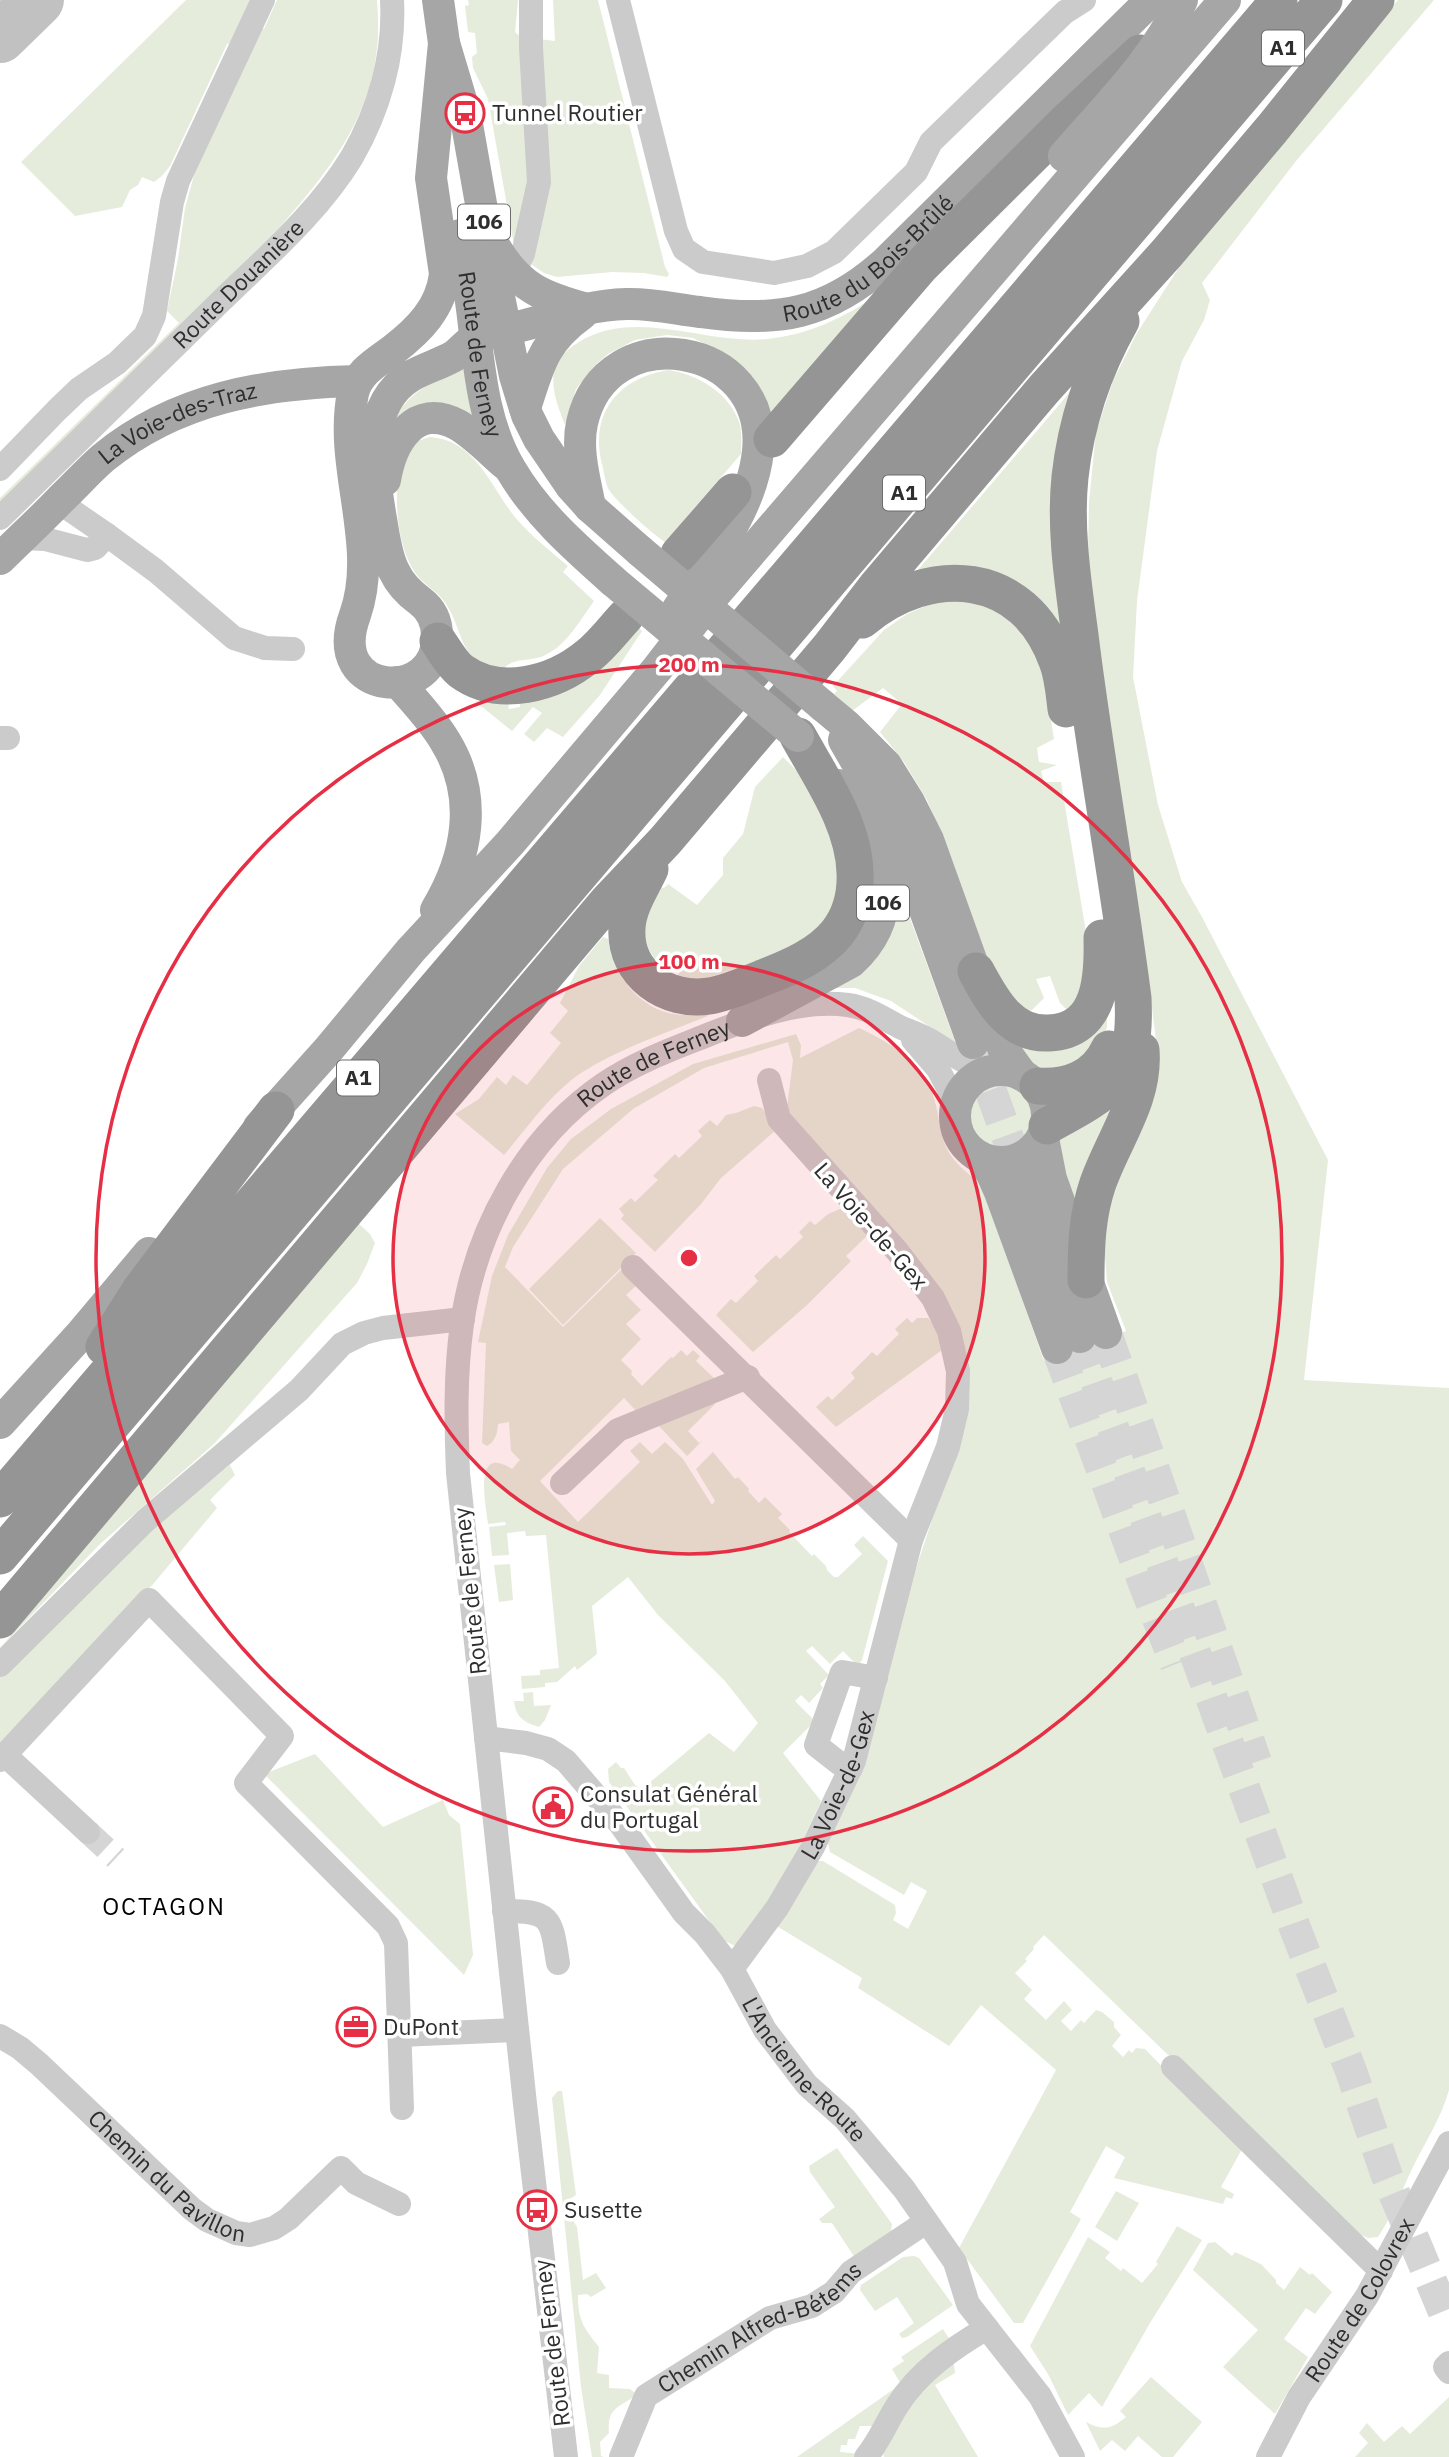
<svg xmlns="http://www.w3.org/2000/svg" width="1449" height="2457" font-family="'IBM Plex Sans',sans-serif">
  <rect width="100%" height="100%" fill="#fff"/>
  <path fill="#e5ecdc" d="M186,0H254L232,43L227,44L170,166L162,176L154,182L142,177L138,185L130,190L122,207L75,216L21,162Z
    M277,0H377C378,16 379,32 377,48C370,121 324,177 278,229L0,502V498L179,323L167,311L178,259L185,208L199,157L260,27L264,29Z
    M468,0H518L515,32L526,41L539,39L555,41L553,0H598L665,267L669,274L667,277L644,273L612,272L557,277L544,273L531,264L514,245L488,99L473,68L472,57L477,53L475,33L468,32L465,6L469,5Z
    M1398,0H1434L1296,161L1202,283L1210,300L1204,320L1182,361L1157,451L1137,601L1133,677L1158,805L1182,882L1202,917L1328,1160L1304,1380L1449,1388V2090C1441,2119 1425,2142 1412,2169C1401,2192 1392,2216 1378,2237L1368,2238L1348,2229L1044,1935L1033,1947L1034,1949L1025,1959L1027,1961L1015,1973L1032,1990L1024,1999L1046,2020L1064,2001L1072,2010L1061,2021L1071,2031L1081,2020L1084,2023L1096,2010L1102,2012L1114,2022V2027L1121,2035L1112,2046L1123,2057L1129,2050L1132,2053L1136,2048L1145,2049L1242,2149L1221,2187L1234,2194L1232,2199L1226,2197L1223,2204L1114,2178L1125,2157L1106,2146L1070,2212L1081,2219L1023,2323H1014L959,2248L1056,2070L981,2005L949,2046L858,1988L862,1978L775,1925L814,1861H823L895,1905L896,1913L893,1920L908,1929L927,1891L911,1882L904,1895L830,1852L827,1838L931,1523L966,1357L786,1115L793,1060L788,1042L704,1068L633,1109L563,1169L513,1247L505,1267L563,1327L623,1268L639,1283L626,1295L641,1310L626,1324L641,1339L621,1360L632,1371L631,1374L642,1386L671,1357L673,1358L681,1350L687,1356L693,1350L700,1356L696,1361L717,1381L639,1414L624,1398L540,1481L578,1522L640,1462L630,1451L640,1442L652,1454L665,1442L683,1459L712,1505L715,1501L696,1469L713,1452L735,1479L738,1477L749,1489L748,1491L759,1503L765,1497L782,1514L778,1518L790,1530L789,1532L812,1556L814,1554L826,1566L827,1570L834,1577H838L862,1554L854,1545L863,1536L888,1561L862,1660L860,1663H855L843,1651L830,1664L812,1646L806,1651L829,1675L820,1684L823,1688L809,1703L801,1695L795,1701L815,1721L783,1753L821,1801L794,1859L740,1944L733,1945L723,1940L609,1782L608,1769L616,1762L621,1768H624L635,1785L642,1789L709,1733L734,1752L758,1723L725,1681L658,1615L628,1577L592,1606L597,1654L577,1670L575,1666L557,1682L545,1683V1687L522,1689L521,1676L540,1675V1670L559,1668L546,1535L526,1536L525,1531L507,1533L509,1555L492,1556L489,1527L506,1525L505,1522L488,1524C486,1505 472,1443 512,1469L520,1460L511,1451L509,1422L498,1424C498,1432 495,1442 487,1446L482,1443L486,1343L478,1342L492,1276L508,1235L547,1168L571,1139L611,1109L693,1064L796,1034L801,1045L800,1058L859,1028C885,1040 917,1059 929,1086C938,1104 938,1120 943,1139C949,1160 968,1175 986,1186L1006,1253L1044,1361L1126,1331L1107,1282L1103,1231L1116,1179L1159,1065L1151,1000L1087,602L1089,502L1096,432L1113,381L1137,333L1187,255Z
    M879,294L768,423L724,354L693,338L667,335L635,340L608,354L596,364L576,389L565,425C552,391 542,364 579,342C635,307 706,345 767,339C809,335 845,317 879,294Z
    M464,367L478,425L393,420C412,390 433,380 464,367Z
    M668,370C698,374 731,394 740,425C742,434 741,445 741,454L665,542C652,534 617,502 609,490C605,483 604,471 602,464C589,413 619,378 668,370Z
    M1076,385L1062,635L917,571Z
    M430,437C481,441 492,495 523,526C537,541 553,553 568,566L563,572L594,601C579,622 565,648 541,657C528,661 514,658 504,668C455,663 466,631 444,601C435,589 422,584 414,571C395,542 389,475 411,447C415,441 423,439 430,437Z
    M949,596L984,604L1013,621L1042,663L1054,739L1037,748L1039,762L1057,765L1041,771L1044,782H1061L1089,950L1088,975L1070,1013L1060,1003L1050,976L1036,979L1044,998L1032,1010L1021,1009L1014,1003L986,956L951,857L927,800L904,762L880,732L902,704L883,688L852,711L834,694L837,691L833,686L884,630L907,614Z
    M631,621L642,631L600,695L563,737L547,728L534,742L524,734L542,713L533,707L512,731L475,701L508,703L509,709L520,707V702Z
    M783,757L802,776L825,807L840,876L835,897L827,915L820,927L796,944L761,960L704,979H690L677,976L680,972L665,963L661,967C635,936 645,920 660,887L664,888L668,884L697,905L723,875V858L743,834L755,787Z
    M893,872L956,1044L891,1001L855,988H834Z
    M603,937L608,939C612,977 645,1016 686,1015C693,1015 701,1013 708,1012V1016C666,1033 620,1048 581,1073C550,1094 528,1127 504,1155L455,1114L479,1099L497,1077L506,1085L513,1075L527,1085L561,1043L550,1033L568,1011L560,1003L579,966Z
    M1107,1012V1027L1098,1052L1045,1074L1023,1060L1006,1029Z
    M968 1118a33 33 0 1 1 66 0a33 33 0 1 1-66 0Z
    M1119,1090L1075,1225L1059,1136Z
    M754,1106L762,1108L777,1129L721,1178L701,1204L655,1252L621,1219L624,1215L619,1209L631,1198L635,1202L658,1180L653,1176L675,1154L679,1158L702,1136L698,1131L710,1120L717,1126L726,1115L736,1113Z
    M842,1208L868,1235L846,1256L851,1261L807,1305L753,1352L716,1315L731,1299L736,1303L758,1281L754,1276L776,1255L780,1259L803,1237L799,1232L810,1221L815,1225L828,1214Z
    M600,1218L636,1253L563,1325L529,1289Z
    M358,1223L370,1234L375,1243L367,1264L357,1283L214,1444L100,1544L2,1646Z
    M907,1318L912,1323L917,1318H928L938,1330L942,1350L836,1427L816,1407L828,1396L832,1400L855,1378L851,1373L872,1352L877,1356L899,1334L895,1329Z
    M711,1399L715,1404L688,1431L699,1443L702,1441L687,1456L658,1425Z
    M230,1465L235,1475L210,1500L217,1508L154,1583L0,1747V1675L123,1553Z
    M510,1564L513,1600L499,1602L494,1565Z
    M533,1692L534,1706L551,1705L545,1720L539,1727C524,1722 516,1718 514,1701H524L523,1693Z
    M315,1754L383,1827L443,1800L449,1815L460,1824L473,1955L464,1975L264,1774Z
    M558,2091H562L576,2195L570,2199L575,2206L571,2210L576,2216L572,2219L577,2227L583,2280L596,2273L606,2288L591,2297L587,2294L578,2295C578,2321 584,2328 599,2347L597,2373L609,2375V2388L630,2389L635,2393V2396C617,2408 607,2409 609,2433L600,2442L601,2456L604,2457H592L581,2387L552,2098Z
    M837,2148L892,2224L891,2232L855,2258L832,2223H822L819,2219L835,2207L810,2172L809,2166Z
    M1116,2191L1139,2203L1117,2241L1095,2227Z
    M1177,2226L1202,2240L1150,2323L1102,2407L1089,2393L1068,2415L1048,2374L1030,2346L1088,2237L1110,2252L1105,2258L1121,2271L1123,2268L1142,2283L1158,2264L1156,2262Z
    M1215,2242L1232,2256L1235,2252L1261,2264L1276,2280V2283L1284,2290L1300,2267L1310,2275L1312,2273L1332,2292L1315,2314L1306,2308L1284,2339L1308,2357L1275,2414L1223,2367L1258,2330L1193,2270L1208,2243Z
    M914,2256L919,2258L953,2305L907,2337L902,2338L899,2334L914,2323L897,2297L875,2311L860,2290L861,2285L903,2257Z
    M943,2329L952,2343L877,2426H860L855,2439H848L847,2445H841L840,2452L860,2454L858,2457H797L901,2384L892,2369L904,2361L901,2357Z
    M953,2356L955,2373L935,2385L978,2457H884L882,2450L889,2428Z
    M1151,2377L1202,2422L1173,2457H1162L1138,2436L1125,2451L1112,2440L1100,2451L1086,2422C1103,2431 1112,2429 1126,2417L1120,2411Z
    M1449,2397V2457H1355L1368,2443L1359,2433L1367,2423L1384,2442L1402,2426L1410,2434Z"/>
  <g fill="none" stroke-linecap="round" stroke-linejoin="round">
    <path stroke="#c1c1c1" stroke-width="52" d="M0,37L38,0"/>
    <path stroke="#d5d5d5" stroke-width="24" stroke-dasharray="24 12" stroke-linecap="butt" d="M88,1832L116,1858"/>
    <path stroke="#d5d5d5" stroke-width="32" stroke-dasharray="32 16" stroke-linecap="butt" d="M974,1045L1024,1182
      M1106,1333L1256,1762
      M1080,1337L1295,1928L1351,2071L1387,2176L1449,2324
      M1057,1348L1145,1586L1176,1664"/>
    <g stroke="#cbcbcb" stroke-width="24">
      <path d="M618,0L676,231L684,249L703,262L774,273L807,266L834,252L916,172L931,142L1065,12L1084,0"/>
      <path d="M513,274L523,254L539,182L531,48V0"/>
      <path d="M0,469L57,410L79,389L117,363L145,336L154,316L172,202L178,181L263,0"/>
      <path id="s1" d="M0,518C73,446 147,374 220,302C266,257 318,213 352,157C379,110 395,55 392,0"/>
      <path d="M107,535L156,571L234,638L265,648L293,649"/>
      <path d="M21,538L45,539L87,550L95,548L107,535L59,502"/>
      <path d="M0,738H8"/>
      <path d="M913,1040L938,1069L956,1103"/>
      <path d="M633,1267L911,1540"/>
      <path d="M562,1483L618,1430L748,1377"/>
      <path d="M0,1665L145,1521L299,1390L342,1344L364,1333L383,1328L463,1319"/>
      <path id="s2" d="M486,1738L526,1743L548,1749L566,1761L621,1825L684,1913L705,1934L732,1969L765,2030L807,2085L845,2119L904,2189L955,2262L968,2304L1040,2396L1073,2457"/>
      <path d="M5,1755L88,1832"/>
      <path d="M0,1760L149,1600L282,1736L246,1783L388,1926L396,1943L402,2108"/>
      <path d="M851,1768L839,1763L816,1745L842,1672L876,1678"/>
      <path d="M504,1911C552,1911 551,1918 558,1963"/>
      <path id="s3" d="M732,1969L777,1908L813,1847L854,1761L911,1540L948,1447L957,1409L958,1371L949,1331L933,1298L897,1251L779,1119L769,1080"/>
      <path d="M400,2035L517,2030"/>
      <path id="s4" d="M0,2036L20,2048L39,2064L192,2209L207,2220L236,2233L250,2235L274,2228L288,2219L341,2168L356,2183L399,2204"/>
      <path d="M1173,2067L1381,2271"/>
      <path d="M1449,2363L1445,2367L1449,2372"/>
      <path id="s5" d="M566,2457L525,2104L458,1473C456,1423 455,1373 462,1324C475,1231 525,1138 604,1084C633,1064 667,1051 700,1038C745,1020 798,998 848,1005C869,1008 884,1019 902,1028C911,1032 922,1035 931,1041C949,1052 966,1064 986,1073"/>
      <path id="s6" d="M621,2457L646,2396L770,2318L812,2306L834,2292L851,2272L926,2222"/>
      <path d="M866,2457C879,2442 886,2423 897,2406C918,2372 953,2348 987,2328"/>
      <path id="s7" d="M1268,2457L1299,2397L1367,2296L1449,2143"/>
    </g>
    <g stroke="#a6a6a6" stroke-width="32">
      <path d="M438,0L444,43L465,113L486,232L515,376L527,415L539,439L571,486L590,507L640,551"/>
      <path id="s8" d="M444,43L431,178L445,274C441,308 419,330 393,350C377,362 358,372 353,393C338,466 380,545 355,615C324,699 440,703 437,636C437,622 432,610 420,601C409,593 400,584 394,571C386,555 384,536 381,519C373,473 363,405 411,376C425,368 440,364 454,356C461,351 467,343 475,338C485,332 502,331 514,328C550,319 588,305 626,304C651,303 675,309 700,312C777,323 828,315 887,261L1151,0"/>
      <path id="s9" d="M460,235C464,260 469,285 472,309C479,364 482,422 511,470C537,514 575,547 613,581"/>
      <path d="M495,247C519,288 543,297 587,309"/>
      <path d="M525,408C539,365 543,342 582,314"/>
      <path d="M385,480C391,443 414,401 458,425C475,435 490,451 505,464"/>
      <path d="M590,507C585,480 576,450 582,423C606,314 769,341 758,451C752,512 706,565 674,615"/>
      <path id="s10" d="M0,559C20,539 41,520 61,499C75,486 88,471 103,458C176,398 265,383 357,381"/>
      <path d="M398,682C414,701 432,719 445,741C479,796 468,857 436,910"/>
      <path d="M823,706L847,726L886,765L909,802L928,840L998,1035L1004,1050L1022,1075"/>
      <path d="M844,740L897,833L973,1043"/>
      <path d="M742,1021L851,962C909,909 880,839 839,785"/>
      <circle cx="1001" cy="1116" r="46"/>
      <path d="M259,1127L328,1050L411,950L510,843L657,669L715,594L1225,0"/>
      <path d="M1043,1138L1051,1179L1106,1333"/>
      <path d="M981,1158L992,1174L1000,1192L1057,1348"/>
      <path d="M1024,1182L1080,1337"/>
      <path d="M0,1423L81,1334L149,1253"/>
    </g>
    <path stroke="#959595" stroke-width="37" d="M772,439L922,265L1069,119L1140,53
      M679,554L733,492
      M862,620C930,563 1024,569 1057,661C1063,676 1064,693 1066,709
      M438,641C445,651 451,663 461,671C499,699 554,684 588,656C602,645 613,630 625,617
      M650,869C641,888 628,907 627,928C624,974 668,1003 709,996C728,993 747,984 765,977C791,967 819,955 837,933C850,916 856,895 855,873C854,824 821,778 798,736
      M976,971C984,986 993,1003 1005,1015C1017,1027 1032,1034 1049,1033C1101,1031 1103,977 1102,938
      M1038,1086C1067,1088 1096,1078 1109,1049
      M1047,1126C1112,1091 1137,1078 1133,998C1118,882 1097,767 1082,651C1075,594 1064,534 1070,477C1076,422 1094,369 1121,321
      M1086,1280C1086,1247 1087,1215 1098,1183C1114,1138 1145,1099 1141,1050
      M104,1347L141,1289L276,1110
      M0,1499L1279,0
      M0,1556L1324,0
      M0,1620L608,901L665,841L829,648L876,587L1044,389L1167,253L1272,129L1376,0"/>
    <path stroke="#a6a6a6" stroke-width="32" d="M1064,156C1106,107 1156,59 1182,0
      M640,551L823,706
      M613,581L798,736"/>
  </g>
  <circle cx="689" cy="1258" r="296" fill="#e62f44" fill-opacity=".12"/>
  <g fill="none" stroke="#e62f44" stroke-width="3.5">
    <circle cx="689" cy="1258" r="296"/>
    <circle cx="689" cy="1258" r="593"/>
  </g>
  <defs>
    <g id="bus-ring" transform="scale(2.0125)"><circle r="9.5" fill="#fff" stroke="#e62f44" stroke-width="1.5"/><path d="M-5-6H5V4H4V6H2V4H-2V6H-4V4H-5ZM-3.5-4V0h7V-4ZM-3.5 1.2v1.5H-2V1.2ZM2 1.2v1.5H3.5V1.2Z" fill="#e62f44"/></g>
    <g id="civic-ring" transform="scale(2.0125)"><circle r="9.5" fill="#fff" stroke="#e62f44" stroke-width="1.5"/><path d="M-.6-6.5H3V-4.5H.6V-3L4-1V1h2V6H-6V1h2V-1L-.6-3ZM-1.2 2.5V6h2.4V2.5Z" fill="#e62f44"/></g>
    <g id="office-ring" transform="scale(2.0125)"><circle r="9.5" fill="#fff" stroke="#e62f44" stroke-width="1.5"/><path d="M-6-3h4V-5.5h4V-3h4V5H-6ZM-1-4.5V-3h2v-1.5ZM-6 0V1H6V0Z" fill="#e62f44"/></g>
  </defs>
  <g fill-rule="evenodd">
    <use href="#bus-ring" x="465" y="113"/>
    <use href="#civic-ring" x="553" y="1807"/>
    <use href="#office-ring" x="356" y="2027"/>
    <use href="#bus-ring" x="537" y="2210"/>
  </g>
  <g text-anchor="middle" stroke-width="7" stroke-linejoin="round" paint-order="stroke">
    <g fill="#fff" stroke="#6d6d6d" stroke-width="2">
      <rect x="1262" y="30.5" width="42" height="35" rx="5"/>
      <rect x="458" y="204.5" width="52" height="35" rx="5"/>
      <rect x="883" y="475.5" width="42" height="35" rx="5"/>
      <rect x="857" y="885.5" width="52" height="35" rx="5"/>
      <rect x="337" y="1060.5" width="42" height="35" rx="5"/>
    </g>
    <g font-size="21" font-weight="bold" fill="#2e2e2e">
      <text x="1283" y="55">A1</text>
      <text x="484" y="229">106</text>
      <text x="904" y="500">A1</text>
      <text x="883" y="910">106</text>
      <text x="358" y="1085">A1</text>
    </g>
    <g font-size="23" fill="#2e2e2e" stroke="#fff" text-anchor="start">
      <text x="492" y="121">Tunnel Routier</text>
      <text x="580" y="1802">Consulat Général<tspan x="580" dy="26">du Portugal</tspan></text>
      <text x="383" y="2035">DuPont</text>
      <text x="564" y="2218">Susette</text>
    </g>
    <g font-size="23" fill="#2e2e2e" stroke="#fff">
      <text dy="8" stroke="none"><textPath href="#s8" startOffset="1559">Route du Bois-Brûlé</textPath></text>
      <text dy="8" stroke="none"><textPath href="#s1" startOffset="334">Route Douanière</textPath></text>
      <text dy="8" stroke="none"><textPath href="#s9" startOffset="121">Route de Ferney</textPath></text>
      <text dy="8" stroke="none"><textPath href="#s10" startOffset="228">La Voie-des-Traz</textPath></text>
      <text dy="8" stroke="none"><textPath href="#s5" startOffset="1480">Route de Ferney</textPath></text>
      <text transform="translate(871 1226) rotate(49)" y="8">La Voie-de-Gex</text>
      <text transform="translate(470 1591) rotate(-96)" y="8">Route de Ferney</text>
      <text dy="8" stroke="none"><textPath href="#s3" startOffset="214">La Voie-de-Gex</textPath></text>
      <text dy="8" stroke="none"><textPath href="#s2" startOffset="476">L'Ancienne-Route</textPath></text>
      <text dy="8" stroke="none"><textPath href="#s4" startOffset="220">Chemin du Pavillon</textPath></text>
      <text dy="8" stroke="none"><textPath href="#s7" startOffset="182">Route de Colovrex</textPath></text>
      <text dy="8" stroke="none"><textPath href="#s6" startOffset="200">Chemin Alfred-Bétems</textPath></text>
      <text transform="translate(552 2343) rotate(-97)" y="8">Route de Ferney</text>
    </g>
    <g font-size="24" letter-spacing="2" fill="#000" stroke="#fff">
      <text x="164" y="1915">OCTAGON</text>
    </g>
  </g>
  <circle cx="689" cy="1258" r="10" fill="#e62f44" stroke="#fff" stroke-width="3.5"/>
  <g font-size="21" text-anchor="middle" font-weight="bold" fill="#e62f44" stroke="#fff" stroke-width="7" stroke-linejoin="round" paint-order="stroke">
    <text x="689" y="672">200 m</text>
    <text x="689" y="969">100 m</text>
  </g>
</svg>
